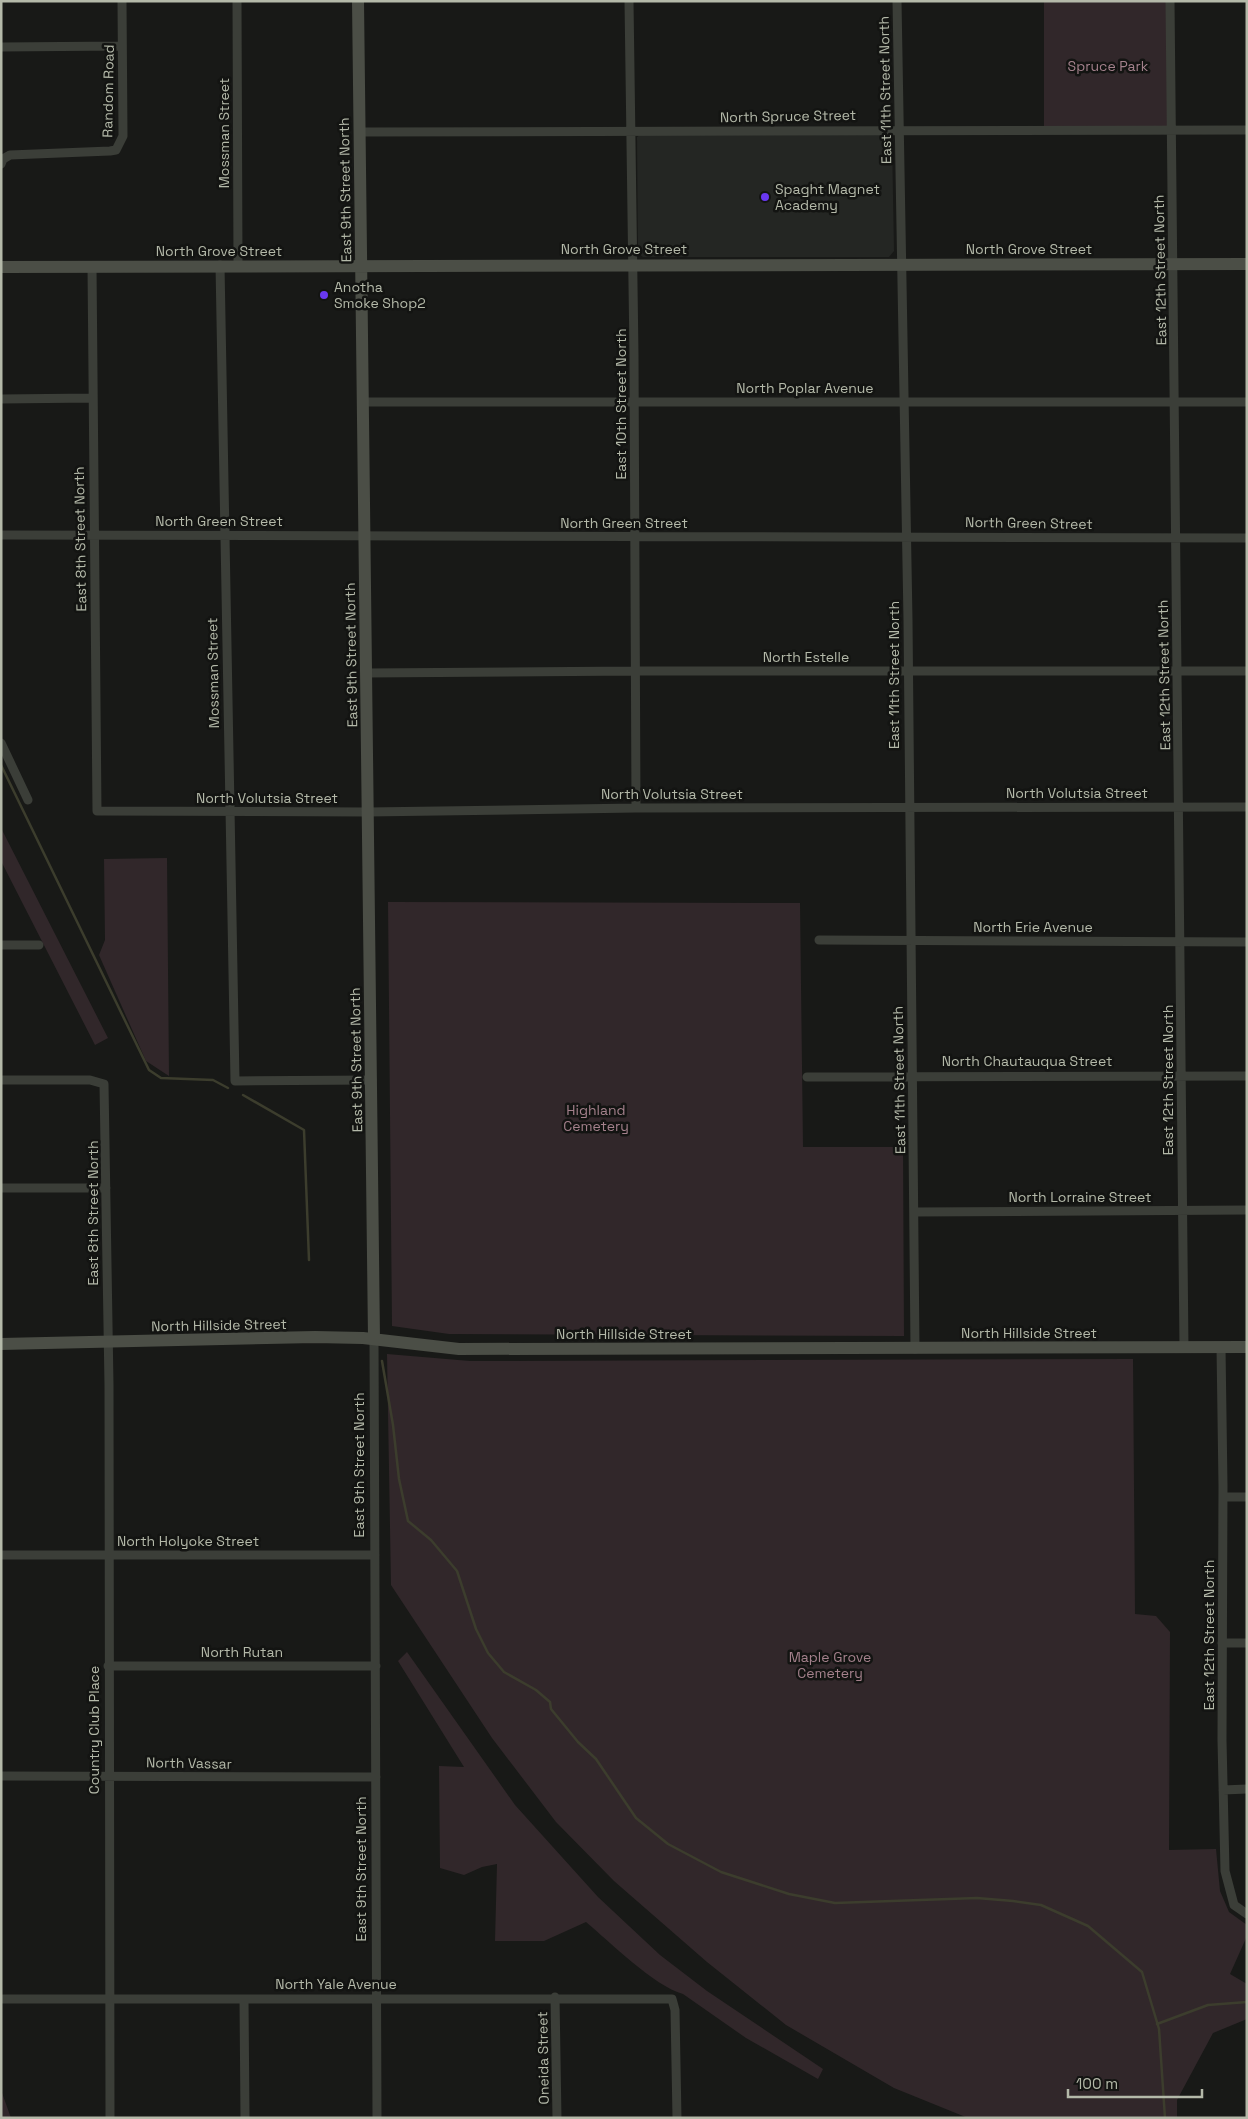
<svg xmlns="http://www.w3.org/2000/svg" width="1248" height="2119" font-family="'Space Grotesk',sans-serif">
  <rect width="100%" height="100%" fill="#181917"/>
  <path fill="#242623" d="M887,134L891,136L892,141L894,251L889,257H643L638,253L637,137L640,135Z"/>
  <path fill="#31272a" d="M1044,1H1170L1172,130H1044Z
    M1,828L108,1038L95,1045L1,861Z
    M167,858L169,1076L146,1061L99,955L105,940L104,859Z
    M388,902L800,903L803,1147H903L904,1336L449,1334L392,1326Z
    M387,1354L470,1361L1133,1359L1135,1614L1156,1616L1170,1632L1169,1850L1216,1849L1220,1891L1229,1912L1247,1925V1936L1230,1974L1247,1984V2019L1213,2033L1177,2100V2118H968L894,2088L786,2025L707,1962L614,1881L556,1822L492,1738L391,1585Z
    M407,1652L515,1805L598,1897L660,1955L707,1991L823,2069L818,2079L746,2038L683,1994C654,1986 610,1942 586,1922L544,1941H495L497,1864L482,1867L464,1875L440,1868L439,1766L464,1767L398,1661Z
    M1,2090L11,2118H1Z"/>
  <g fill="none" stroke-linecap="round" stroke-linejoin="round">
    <path stroke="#3c3d2d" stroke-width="2.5" d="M1,765L149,1070L161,1078L213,1080L228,1088
      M243,1095L304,1130L309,1260
      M382,1361L393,1425L399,1479L408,1521L431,1540L457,1571L476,1629L488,1653L504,1672L536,1690L550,1702L551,1709L578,1742L596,1759L636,1818L668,1844L721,1872L789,1894L835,1903L977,1898L1013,1901L1041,1905L1088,1926L1142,1972L1159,2029L1165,2118
      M1157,2024L1208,2005L1247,2002"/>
    <path stroke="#3b3e38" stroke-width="9" d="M237,1L238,265
      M629,1L634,355L636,808
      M897,1L908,620L915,1349
      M1170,1L1184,1348
      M1,47L122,46
      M360,132L1247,130
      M1,164L3,159L10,155L110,151L116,150L123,136L122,1
      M220,265L235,1081L372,1080
      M92,266L97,811L368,812L636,808L1247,807
      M1,399L93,398
      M363,402H1247
      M1,535L1247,538
      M366,673L636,671H1247
      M1,743L28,800
      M819,940L1247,942
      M1,945H39
      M807,1077L1247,1076
      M1,1080H90L104,1084L109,1385L110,2118
      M1,1188H106
      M914,1212L1247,1210
      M374,1339L377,2118
      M1221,1347L1223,1486L1222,1740L1225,1871L1234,1905L1247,1914
      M1223,1497H1247
      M1,1555H375
      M1222,1643H1247
      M108,1666H376
      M1,1776L376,1777
      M1223,1790L1247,1789
      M555,1997L557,2118
      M1,1999H672L675,2010L677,2118
      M244,1999L245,2118"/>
    <path stroke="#4b4e46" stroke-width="12" d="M358,1L374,1339
      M1,267L1247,264
      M1,1344L315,1337L363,1338L459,1349L1247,1347"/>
  </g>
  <g fill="#6938f1" stroke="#131412" stroke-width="2">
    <circle cx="765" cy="197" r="5"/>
    <circle cx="324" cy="295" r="5"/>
  </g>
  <g text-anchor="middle" stroke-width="5" stroke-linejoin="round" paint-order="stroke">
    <g font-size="14" fill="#a4818c" stroke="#131412">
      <text x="1108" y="71">Spruce Park</text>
      <text x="596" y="1115">Highland<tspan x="596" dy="16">Cemetery</tspan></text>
      <text x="830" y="1662">Maple Grove<tspan x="830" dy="16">Cemetery</tspan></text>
    </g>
    <g font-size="14" fill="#b4b9a9" stroke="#131412">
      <text transform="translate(885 90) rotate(-91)" y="5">East 11th Street North</text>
      <text transform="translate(108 91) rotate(-89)" y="5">Random Road</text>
      <text transform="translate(788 116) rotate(-1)" y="5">North Spruce Street</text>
      <text transform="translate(224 133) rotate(-90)" y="5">Mossman Street</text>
      <text transform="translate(345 190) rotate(-91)" y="5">East 9th Street North</text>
      <text x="624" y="254">North Grove Street</text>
      <text x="1029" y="254">North Grove Street</text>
      <text x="219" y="256">North Grove Street</text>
      <text transform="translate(1160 270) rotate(-91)" y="5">East 12th Street North</text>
      <text x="805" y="393">North Poplar Avenue</text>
      <text transform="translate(621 404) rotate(-90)" y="5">East 10th Street North</text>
      <text x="219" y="526">North Green Street</text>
      <text x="624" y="528">North Green Street</text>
      <text transform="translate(1029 523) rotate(1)" y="5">North Green Street</text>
      <text transform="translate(80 539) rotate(-91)" y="5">East 8th Street North</text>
      <text transform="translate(351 655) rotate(-91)" y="5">East 9th Street North</text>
      <text x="806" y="662">North Estelle</text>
      <text transform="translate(213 673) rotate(-91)" y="5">Mossman Street</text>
      <text transform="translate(894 675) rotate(-90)" y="5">East 11th Street North</text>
      <text transform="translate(1164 675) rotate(-91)" y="5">East 12th Street North</text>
      <text x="1077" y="798">North Volutsia Street</text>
      <text x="672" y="799">North Volutsia Street</text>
      <text x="267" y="803">North Volutsia Street</text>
      <text x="1033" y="932">North Erie Avenue</text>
      <text transform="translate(356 1060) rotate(-91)" y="5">East 9th Street North</text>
      <text x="1027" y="1066">North Chautauqua Street</text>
      <text transform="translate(899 1080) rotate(-91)" y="5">East 11th Street North</text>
      <text transform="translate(1168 1080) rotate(-90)" y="5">East 12th Street North</text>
      <text x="1080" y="1202">North Lorraine Street</text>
      <text transform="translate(93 1213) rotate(-90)" y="5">East 8th Street North</text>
      <text transform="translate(219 1325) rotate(-1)" y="5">North Hillside Street</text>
      <text x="1029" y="1338">North Hillside Street</text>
      <text x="624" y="1339">North Hillside Street</text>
      <text transform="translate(359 1465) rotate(-90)" y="5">East 9th Street North</text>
      <text x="188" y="1546">North Holyoke Street</text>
      <text transform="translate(1209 1635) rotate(-90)" y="5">East 12th Street North</text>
      <text x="242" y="1657">North Rutan</text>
      <text transform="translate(94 1730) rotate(-90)" y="5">Country Club Place</text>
      <text transform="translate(189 1763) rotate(1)" y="5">North Vassar</text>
      <text transform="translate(361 1869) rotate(-90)" y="5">East 9th Street North</text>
      <text x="336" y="1989">North Yale Avenue</text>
      <text transform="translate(543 2058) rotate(-91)" y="5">Oneida Street</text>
    </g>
    <g font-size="14" fill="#b4b9a9" stroke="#131412" text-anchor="start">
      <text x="775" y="194">Spaght Magnet<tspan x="775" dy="16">Academy</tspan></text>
      <text x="334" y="292">Anotha<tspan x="334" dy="16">Smoke Shop2</tspan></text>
    </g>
  </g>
  <rect width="1248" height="2119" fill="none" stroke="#b4b9a9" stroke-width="5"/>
  <path d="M1068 2089v8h134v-8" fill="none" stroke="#b4b9a9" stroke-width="2.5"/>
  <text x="1076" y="2089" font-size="15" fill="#b4b9a9" stroke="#131412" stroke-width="4" paint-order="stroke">100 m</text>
</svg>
